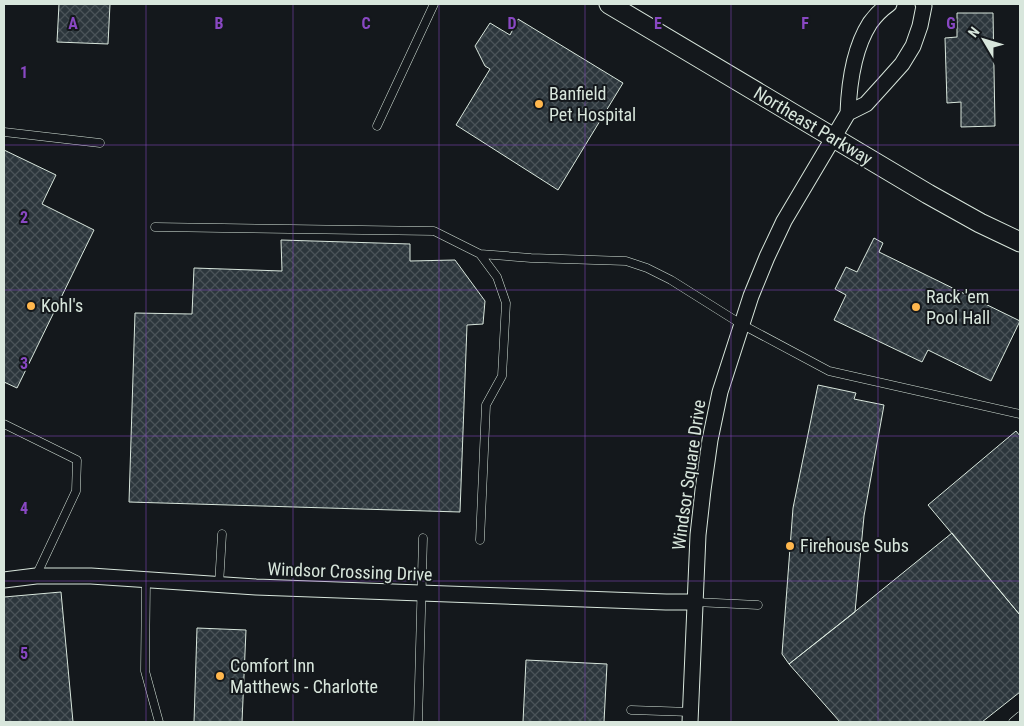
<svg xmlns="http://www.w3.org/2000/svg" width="1024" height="726" font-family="'Roboto Condensed',sans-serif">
  <defs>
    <pattern id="building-cross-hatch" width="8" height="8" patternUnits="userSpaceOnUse" patternTransform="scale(1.25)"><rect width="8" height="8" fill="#2c363c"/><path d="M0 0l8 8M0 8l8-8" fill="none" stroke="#4a5358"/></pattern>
  </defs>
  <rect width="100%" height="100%" fill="#14181c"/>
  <path fill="url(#building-cross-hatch)" stroke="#d8e6dc" d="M59,4H110L108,44L57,42Z
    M957,13H993L995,126L961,127V102L947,103L945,38L957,37Z
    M518,19L623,83L558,190L456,125L490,69L485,66L475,46L490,23L510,35Z
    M4,150L56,175L42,204L94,230L17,388L4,382Z
    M874,238L883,243L879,252L1020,321L991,381L928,350L922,362L834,320L846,295L835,289L846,267L857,272Z
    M281,240L410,244V261L455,260L485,301L483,324L467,325L460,512L129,502L135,313L192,314L194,268L282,271Z
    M818,385L856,393L854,399L884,405L864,516L855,612L789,664L782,654L793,508Z
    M1016,431L1020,436V615L928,505Z
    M952,533L1020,615V692L982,722H840L789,664L862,606Z
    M61,592L73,722H4V597Z
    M197,628L246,630L242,722H194Z
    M526,660L607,664L604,722H523Z"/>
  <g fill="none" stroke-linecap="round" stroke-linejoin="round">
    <g stroke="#d8e6dc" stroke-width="9">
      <path id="service" d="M377,126L434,4
        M4,132L100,143
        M155,227L434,231L480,254L497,277L506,303L502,376L486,405L480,540
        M480,254L531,258L626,261L647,268L671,280L741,324L829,371L1020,414
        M4,424L77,460L76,491L36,576
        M146,580L145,671L159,722
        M219,585L222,534
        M695,602L758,605
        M631,710L691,712
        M418,722L423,538
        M1013,722L1020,716"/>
    </g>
    <g stroke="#d8e6dc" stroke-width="17">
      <path id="minor" d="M848,113L866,104L885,83L902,64L913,46L920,26L924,6L923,4
        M4,580L36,576H91L256,587L666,602H695
        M690,722L698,535L703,490L710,440L720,392L751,296L767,257L784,221L848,113C849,85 854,48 870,23C875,16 882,9 889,4"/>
    </g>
    <g stroke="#d8e6dc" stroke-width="21">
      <path id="tertiary" d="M609,4L928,194L980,223L1020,242"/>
    </g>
    <use href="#service" stroke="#14181c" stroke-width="8"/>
    <use href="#minor" stroke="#14181c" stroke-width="15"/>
    <use href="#tertiary" stroke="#14181c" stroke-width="19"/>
  </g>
  <path fill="none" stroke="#8948c3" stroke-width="1" stroke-opacity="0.55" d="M146,4V722M293,4V722M439,4V722M585,4V722M731,4V722M878,4V722M4,145H1020M4,290H1020M4,436H1020M4,581H1020"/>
  <g fill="#ffb74d" stroke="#14181c" stroke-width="2">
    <circle cx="539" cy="104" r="5"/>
    <circle cx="31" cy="306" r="5"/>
    <circle cx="916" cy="307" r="5"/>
    <circle cx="790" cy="546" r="5"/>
    <circle cx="220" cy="676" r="5"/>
  </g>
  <g text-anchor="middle" stroke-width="4" stroke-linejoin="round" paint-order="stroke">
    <g font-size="18" fill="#d8e6dc" stroke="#14181c" text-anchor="start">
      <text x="549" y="100">Banfield<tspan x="549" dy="21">Pet Hospital</tspan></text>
      <text x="926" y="303">Rack 'em<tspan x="926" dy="21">Pool Hall</tspan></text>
      <text x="41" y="312">Kohl's</text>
      <text x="800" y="552">Firehouse Subs</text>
      <text x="230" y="672">Comfort Inn<tspan x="230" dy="21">Matthews - Charlotte</tspan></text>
    </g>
    <g font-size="18" fill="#d8e6dc" stroke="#14181c">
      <text transform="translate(813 126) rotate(31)" y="6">Northeast Parkway</text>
      <text transform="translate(689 475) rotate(-82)" y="6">Windsor Square Drive</text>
      <text transform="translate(350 572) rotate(2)" y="6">Windsor Crossing Drive</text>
    </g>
  </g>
  <g font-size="16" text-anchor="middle" font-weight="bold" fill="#8948c3" stroke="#14181c" stroke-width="4" stroke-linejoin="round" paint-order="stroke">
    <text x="73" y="29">A</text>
    <text x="219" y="29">B</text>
    <text x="366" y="29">C</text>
    <text x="512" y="29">D</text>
    <text x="658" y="29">E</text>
    <text x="805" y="29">F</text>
    <text x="951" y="29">G</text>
    <text x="24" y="78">1</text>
    <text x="24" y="223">2</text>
    <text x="24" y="369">3</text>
    <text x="24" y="514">4</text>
    <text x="24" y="659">5</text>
  </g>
  <rect width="1024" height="726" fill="none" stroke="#d8e6dc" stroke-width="10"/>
  <g transform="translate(984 40) rotate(308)" stroke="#14181c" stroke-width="4" paint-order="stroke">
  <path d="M0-4L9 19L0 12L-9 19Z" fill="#d8e6dc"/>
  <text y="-8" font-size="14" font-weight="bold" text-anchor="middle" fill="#d8e6dc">N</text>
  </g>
</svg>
